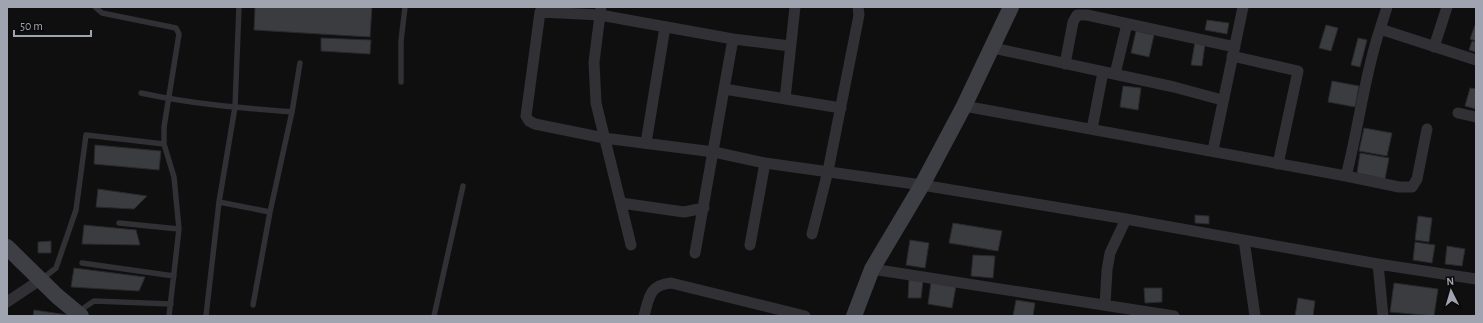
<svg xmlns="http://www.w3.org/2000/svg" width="1483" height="323" font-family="'Alegreya Sans',sans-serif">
  <rect width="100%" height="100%" fill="#0f0f10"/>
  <path fill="#3b3c40" stroke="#29292c" d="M255,7H372L370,37L254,30Z
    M1207,20L1229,23L1227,34L1205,30Z
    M1326,25L1338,28L1331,51L1319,48Z
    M1475,25H1476V41L1470,39Z
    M1136,31L1154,35L1149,57L1131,53Z
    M321,38L371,40L370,54L321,51Z
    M1358,38L1367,40L1360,67L1351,65Z
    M1472,41L1476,42V52L1469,50Z
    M1195,42L1205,44L1202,66L1191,65Z
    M1332,81L1359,86L1355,107L1328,102Z
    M1123,86L1141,88L1138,110L1120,107Z
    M1470,88L1476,89V109L1465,106Z
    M1364,128L1392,133L1387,156L1359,151Z
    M95,145L161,151L159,170L94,164Z
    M1360,153L1389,158L1385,179L1357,173Z
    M98,189L147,196L134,209L96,207Z
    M1195,215L1209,216V224L1195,223Z
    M1418,216L1432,218L1429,242L1415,240Z
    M953,223L1002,231L998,251L949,243Z
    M84,225L136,230L140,245L82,244Z
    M910,240L929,243L925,268L906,265Z
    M51,241V253H38V242Z
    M1415,242L1435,245L1432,263L1413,260Z
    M1447,246L1465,249L1462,266L1445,264Z
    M973,255L995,256L993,278L971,276Z
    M74,268L145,277L139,291L71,287Z
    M909,279L923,280L921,298H908Z
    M931,282L956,286L952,308L928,304Z
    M1394,283L1438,289L1434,316L1390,312Z
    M1144,288H1162V302L1145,303Z
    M1298,298L1315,301L1313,316H1295Z
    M1016,300L1035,303L1033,316H1013Z
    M34,310L75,316H33Z"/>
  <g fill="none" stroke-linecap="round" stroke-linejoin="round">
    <path stroke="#303035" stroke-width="5.5" d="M95,7L102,13L176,28L179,34L164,127V144L174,177L179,229L169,316
      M401,82V41L405,7
      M141,93C191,104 242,108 292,112
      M219,202L270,212
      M119,223L179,229
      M82,263L174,276
      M42,279L56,268L76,210L86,135L164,144
      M253,305L270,212L292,112L300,63
      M80,314L85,307L94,301L171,304
      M206,316L219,202L235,107L239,7
      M434,316L463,186"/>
    <path stroke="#303035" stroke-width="11" d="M601,7L594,62L596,103L631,245
      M1380,29L1387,7
      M733,39L724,89L841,108
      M790,46L733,39L600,15L540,12L526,116L529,121L535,124L604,138L714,152L765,163L922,185L1126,219L1378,264L1383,316
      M1434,47L1447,7
      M993,48L1174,87L1222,100
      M1232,56L1298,71L1278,164
      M1065,64L1073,22L1077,15H1087L1235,47
      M1115,74L1127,24
      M785,99L795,7
      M964,106L1346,176C1359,127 1364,76 1380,29L1476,60
      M1458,113L1476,117
      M1092,129L1103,72
      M646,143L665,27
      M1213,150L1243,7
      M1346,176L1399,187H1412L1417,179L1427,129
      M621,203L684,212L704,208
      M812,234L828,171L859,15L858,7
      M1244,240L1255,316
      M750,245L765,163
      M695,253L724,89
      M1378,264L1476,279
      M872,269L1174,316
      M7,302L40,280
      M1105,305L1107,270L1110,253L1126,219
      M644,316C649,298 649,285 671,283L805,316"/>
    <path stroke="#3e3f45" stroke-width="16" d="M7,247L57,296L81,316
      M854,316L872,269L922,185L964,106L1011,7"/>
  </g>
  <rect width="1483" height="323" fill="none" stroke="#a0a4b1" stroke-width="16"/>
  <g transform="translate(1451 291) rotate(355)" stroke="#0a0a0b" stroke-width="3" paint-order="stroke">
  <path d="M0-3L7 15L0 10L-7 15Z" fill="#a0a4b1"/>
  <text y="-6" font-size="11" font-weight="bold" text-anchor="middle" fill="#a0a4b1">N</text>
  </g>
  <path d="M14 30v6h77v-6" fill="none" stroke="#a0a4b1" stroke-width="2"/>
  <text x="20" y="30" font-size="12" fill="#a0a4b1" stroke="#0a0a0b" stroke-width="3" paint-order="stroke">50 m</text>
</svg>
